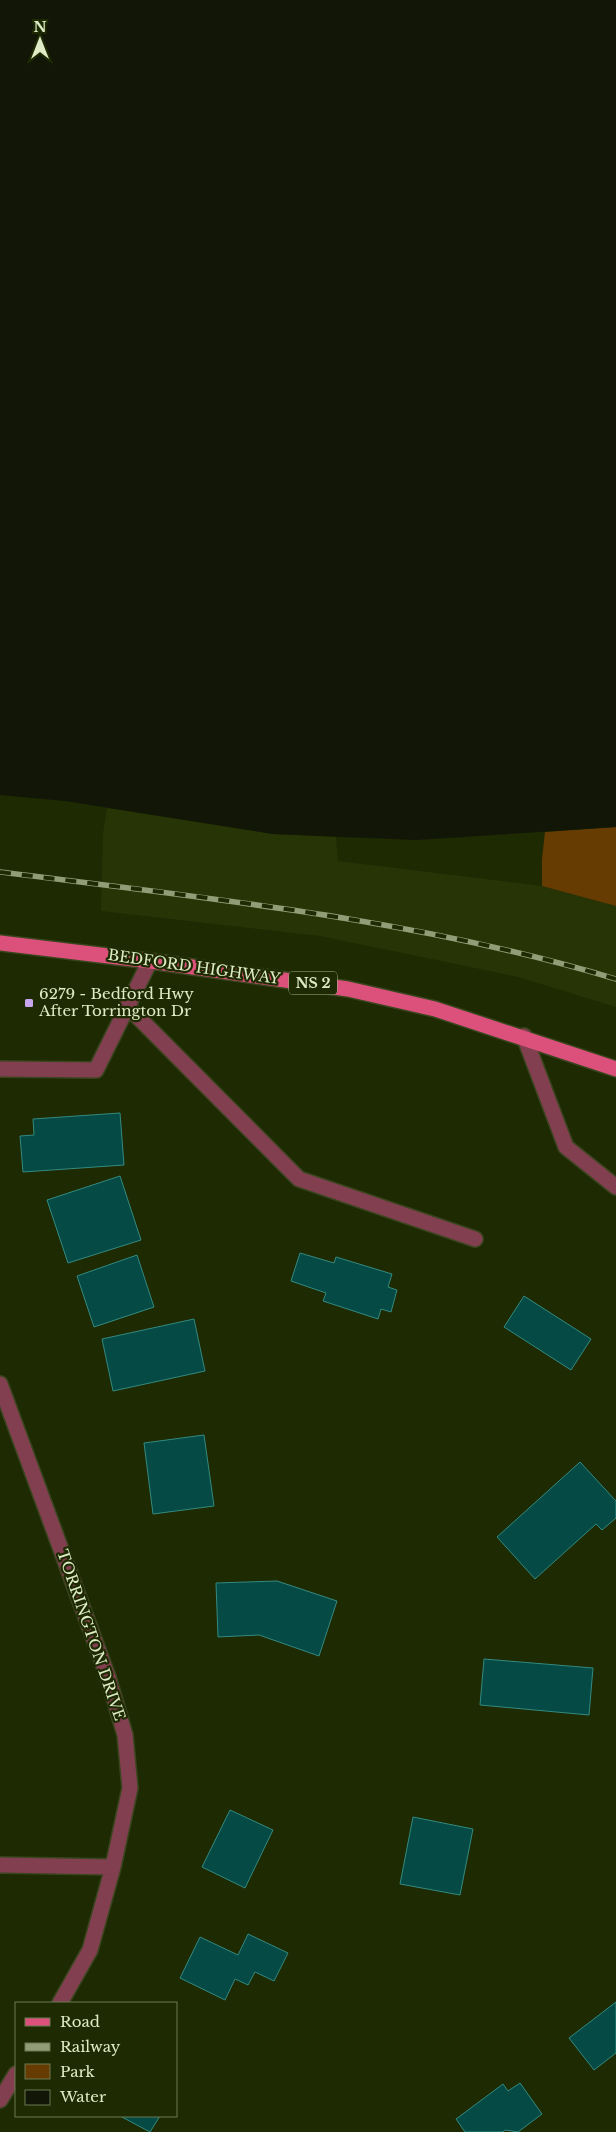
<svg xmlns="http://www.w3.org/2000/svg" width="616" height="2132" font-family="'Libre Baskerville',serif">
  <rect width="100%" height="100%" fill="#1e2a02"/>
  <path fill="#263406" d="M107,808L273,834L336,837L338,861L542,886L616,906V1007L518,977L320,936L101,911L103,833Z"/>
  <path fill="#673c03" d="M616,827V906L542,886V859L545,832Z"/>
  <path fill="#111607" d="M0,0H616V827L416,840L273,834L65,801L0,795Z"/>
  <path fill="#054a44" stroke="#338a81" d="M120,1113L124,1165L23,1172L20,1136L34,1135L33,1119Z
    M120,1176L141,1240L68,1263L47,1200Z
    M300,1253L334,1263L336,1257L392,1274L388,1287L397,1290L391,1312L381,1309L378,1319L323,1301L326,1293L291,1281Z
    M137,1255L154,1307L94,1327L77,1276Z
    M524,1296L591,1339L571,1370L504,1327Z
    M194,1319L205,1371L113,1391L102,1339Z
    M204,1435L214,1506L153,1514L144,1443Z
    M580,1462L616,1501V1518L602,1530L596,1524L535,1579L497,1537Z
    M277,1581L337,1601L319,1656L259,1635L218,1637L216,1583Z
    M484,1659L593,1668L589,1715L480,1705Z
    M230,1810L273,1830L245,1888L202,1867Z
    M413,1817L473,1829L460,1895L400,1884Z
    M248,1934L288,1953L274,1981L255,1972L248,1985L235,1979L225,2000L180,1978L200,1937L238,1955Z
    M616,2002V2053L594,2070L569,2038Z
    M520,2083L542,2114L518,2132L505,2130L503,2132H465L456,2119L503,2084L508,2091Z
    M120,2116H160L150,2132Z"/>
  <g fill="none" stroke-linecap="round" stroke-linejoin="round">
    <g stroke="#39451d" stroke-width="18">
      <path id="lane" d="M127,1006L299,1179L475,1239
        M524,1036L566,1147L616,1187
        M0,1069L96,1070L150,961"/>
    </g>
    <g stroke="#39451d" stroke-width="18">
      <path id="street" d="M0,1384L108,1677L125,1735L130,1788L113,1867L90,1950L60,2003
        M0,1865L113,1867
        M0,2100L16,2074"/>
    </g>
    <g stroke="#39451d" stroke-width="18">
      <path id="primary" d="M0,943L150,961L348,989L435,1009L616,1069"/>
    </g>
    <use href="#lane" stroke="#813f50" stroke-width="15"/>
    <use href="#street" stroke="#813f50" stroke-width="15"/>
    <use href="#primary" stroke="#db517b" stroke-width="15"/>
    <g stroke="#909e77" stroke-width="5.5">
      <path id="rail" d="M0,872C206,898 416,919 616,979"/>
    </g>
    <use href="#rail" stroke="#1e2a02" stroke-width="4" stroke-dasharray="11" stroke-linecap="butt"/>
  </g>
  <rect fill="#c7a6ef" stroke="#1e2a02" stroke-width="2" x="24" y="998" width="10" height="10" rx="2.5"/>
  <g text-anchor="middle" stroke-width="4.5" stroke-linejoin="round" paint-order="stroke">
    <rect fill="#1e2a02" stroke="#a4b28b" stroke-width="1" x="289" y="971.5" width="48" height="23" rx="4"/>
    <g font-size="14" font-weight="bold" fill="#ddecc6">
      <text x="313" y="988">NS 2</text>
    </g>
    <g font-size="15" fill="#ddecc6" stroke="#1e2a02">
      <text transform="translate(194 967) rotate(8)" y="5">BEDFORD HIGHWAY</text>
      <text transform="translate(91 1635) rotate(71)" y="5">TORRINGTON DRIVE</text>
    </g>
    <g font-size="15" fill="#ddecc6" stroke="#1e2a02" text-anchor="start">
      <text x="39" y="999">6279 - Bedford Hwy<tspan x="39" dy="17">After Torrington Dr</tspan></text>
    </g>
  </g>
  <rect x="15" y="2002" width="162" height="115" fill="#1e2a02" stroke="#6a7850"/>
  <rect x="25" y="2018" width="25" height="8" fill="#db517b" stroke="#6a7850"/>
  <text x="60" y="2027" font-size="15" fill="#ddecc6">Road</text>
  <rect x="25" y="2043" width="25" height="8" fill="#909e77" stroke="#6a7850"/>
  <text x="60" y="2052" font-size="15" fill="#ddecc6">Railway</text>
  <rect x="25" y="2064" width="25" height="15" fill="#673c03" stroke="#6a7850"/>
  <text x="60" y="2077" font-size="15" fill="#ddecc6">Park</text>
  <rect x="25" y="2090" width="25" height="15" fill="#111607" stroke="#6a7850"/>
  <text x="60" y="2102" font-size="15" fill="#ddecc6">Water</text>
  <g transform="translate(40 40)" stroke="#1e2a02" stroke-width="4" paint-order="stroke">
  <path d="M0-4L9 19L0 12L-9 19Z" fill="#ddecc6"/>
  <text y="-8" font-size="14" font-weight="bold" text-anchor="middle" fill="#ddecc6">N</text>
  </g>
</svg>
